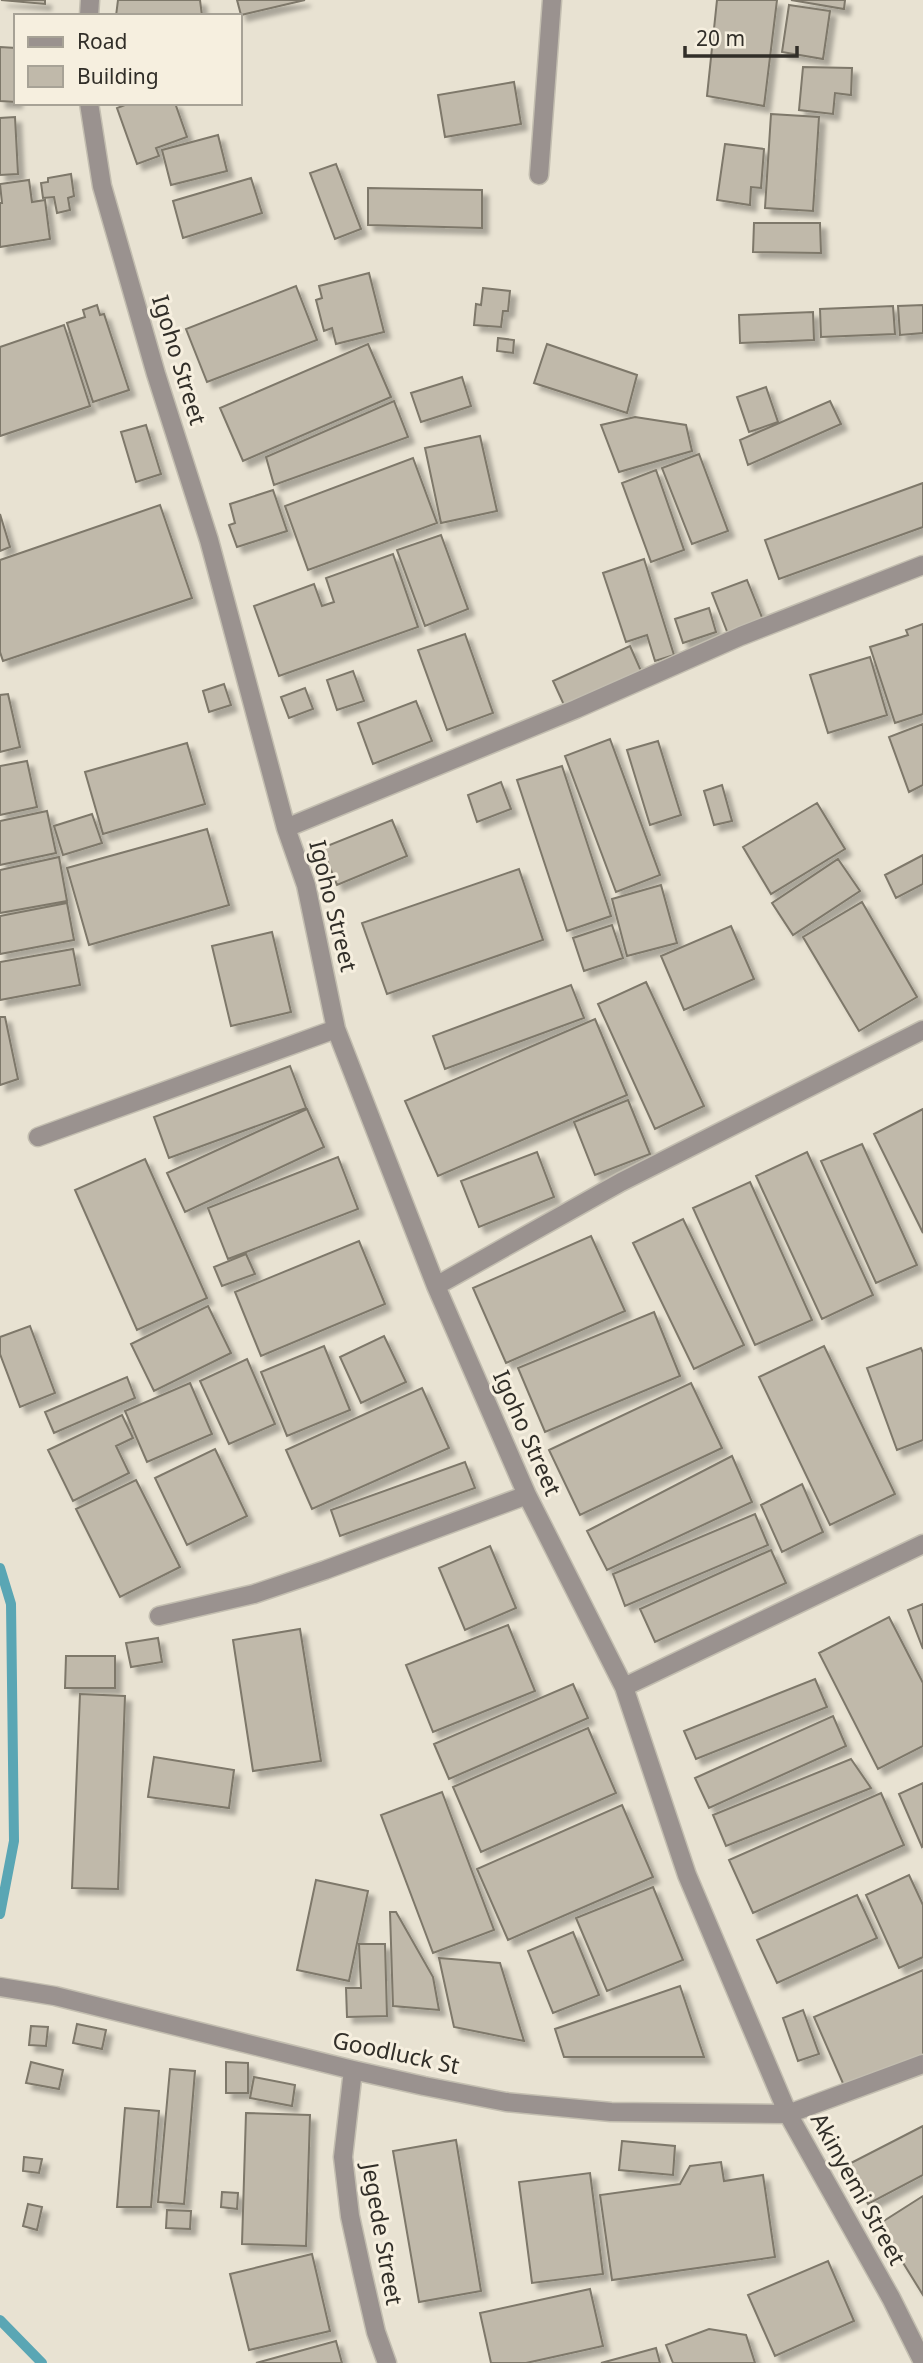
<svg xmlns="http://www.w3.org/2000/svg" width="923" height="2363" font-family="'Noto Sans',sans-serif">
  <defs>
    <filter id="shadow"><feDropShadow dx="6" dy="6" stdDeviation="2" flood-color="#0004"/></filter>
  </defs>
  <rect width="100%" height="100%" fill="#e8e2d2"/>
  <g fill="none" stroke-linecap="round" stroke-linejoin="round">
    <path stroke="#5aa6b4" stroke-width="10" d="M0,1568L11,1604L14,1841L0,1914
      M0,2320L42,2363"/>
  </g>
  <path fill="#c0b9aa" stroke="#7e786a" stroke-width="2" filter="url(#shadow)" d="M1,0H45V4Z
    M118,0H200L202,16H116Z
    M237,0H305L241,15Z
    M717,0H777L764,106L707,96Z
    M791,0H845L844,9Z
    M789,5L830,11L823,59L782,52Z
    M0,47L16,48V102L0,101Z
    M803,67L852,68L851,95L835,93L833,114L799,110Z
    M514,82L521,124L445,137L438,95Z
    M130,103H175L187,137L156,148L159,156L137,164L117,108Z
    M771,114L819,117L813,211L765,208Z
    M15,117L18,174L0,175V118Z
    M218,135L227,171L171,185L162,150Z
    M725,144L764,149L761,188L751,187L750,205L717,200Z
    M336,164L361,229L335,239L310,173Z
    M71,174L74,196L68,198L70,210L57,213L54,197L43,198L41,183L48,182V178Z
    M251,178L262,213L183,238L173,201Z
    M29,180L32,202L45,200L50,239L0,247V203H2L0,184Z
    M368,188L482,190V228L368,225Z
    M754,223H820L821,253L753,252Z
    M369,273L384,332L336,344L332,328L324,331L316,300L322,298L319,286Z
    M296,286L317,340L207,382L186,329Z
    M483,288L510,291L508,311H503L501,327L474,325L476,304L481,305Z
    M97,305L100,315L104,314L129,390L93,402L67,323L85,317L83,310Z
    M923,305V333L900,335L898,306Z
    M893,306L895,334L821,337L820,309Z
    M813,312L814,340L740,343L739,315Z
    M64,325L90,406L0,436V347Z
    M498,338L514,340L513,353L497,351Z
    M368,344L391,397L243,461L220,408Z
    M547,344L637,375L627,413L534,383Z
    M462,377L471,406L421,422L411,393Z
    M766,387L778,422L749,432L737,397Z
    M394,401L408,437L274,485L266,457Z
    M830,401L841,424L748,465L740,440Z
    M635,417L686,425L692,451L619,472L601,425Z
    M146,425L161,474L136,482L121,432Z
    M480,436L497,511L441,523L425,448Z
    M699,454L728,531L692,544L662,468Z
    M413,458L437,523L308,570L285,506Z
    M656,470L684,550L651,562L622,483Z
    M923,483V527L779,579L765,540Z
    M273,490L287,531L237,547L229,525L235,523L230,504Z
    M160,505L192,598L3,661L0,652V560Z
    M0,514L10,547L0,551Z
    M441,535L468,609L425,626L397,550Z
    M393,554L418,627L279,676L254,606L314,584L322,606L334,602L326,578Z
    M644,559L674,655L655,661L647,635L626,642L603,573Z
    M747,580L763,620L728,634L712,593Z
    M709,608L716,632L683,643L675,619Z
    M923,624V714L895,723L870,647L908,635L906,630Z
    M465,634L493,713L447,730L418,650Z
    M630,646L641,671L564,705L553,681Z
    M870,657L887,715L828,733L810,675Z
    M353,671L364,701L337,710L327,680Z
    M224,684L231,705L209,712L203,691Z
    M305,688L313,709L289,718L281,697Z
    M8,694L20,747L0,752V695Z
    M416,701L432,741L373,764L358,723Z
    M923,724V785L909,792L889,737Z
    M610,739L660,875L616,892L565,756Z
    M658,741L681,815L650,825L627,750Z
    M187,743L205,804L103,834L85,772Z
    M27,761L37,807L0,815V766Z
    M562,766L611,916L567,931L517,780Z
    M501,782L511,809L477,822L468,795Z
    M722,785L732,821L714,825L704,791Z
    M817,803L845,849L771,894L743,847Z
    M47,811L56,853L0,865V821Z
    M92,814L102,843L63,855L54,826Z
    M392,820L407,856L337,885L322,848Z
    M207,829L229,905L89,945L67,868Z
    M923,855V884L896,898L885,875Z
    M59,857L67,901L0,913V870Z
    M838,859L860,891L793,935L772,903Z
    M519,869L543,940L387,994L362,923Z
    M661,885L677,943L627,956L612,899Z
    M862,902L917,997L859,1031L803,937Z
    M67,903L74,940L0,954V916Z
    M612,925L623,958L584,971L573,938Z
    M731,926L754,979L684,1010L661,956Z
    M272,932L291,1012L231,1026L212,946Z
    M73,949L80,985L0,1000V962Z
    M646,982L704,1106L655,1129L598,1004Z
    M571,985L584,1018L445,1069L433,1036Z
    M0,1017H5L18,1079L0,1085Z
    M595,1019L627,1095L438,1176L405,1101Z
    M290,1066L306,1108L169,1158L154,1117Z
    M628,1100L650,1154L595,1175L574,1122Z
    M307,1109L324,1147L185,1212L167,1173Z
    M923,1109V1233L874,1134Z
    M862,1144L917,1265L876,1283L821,1161Z
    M537,1152L554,1197L479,1227L461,1181Z
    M807,1152L873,1295L822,1319L756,1176Z
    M338,1157L358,1209L228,1259L208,1208Z
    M145,1159L207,1298L137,1330L75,1190Z
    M750,1182L812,1320L755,1345L693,1208Z
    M683,1219L744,1345L694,1369L633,1243Z
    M591,1236L625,1311L506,1363L473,1288Z
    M359,1241L385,1304L261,1356L235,1292Z
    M246,1254L255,1274L222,1286L214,1267Z
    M208,1306L231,1353L154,1391L131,1344Z
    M654,1312L680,1376L545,1432L518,1368Z
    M30,1326L55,1393L20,1407L0,1354V1337Z
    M384,1336L406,1382L361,1403L340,1357Z
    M324,1346L350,1410L287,1436L261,1372Z
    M824,1346L895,1494L830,1525L759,1377Z
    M921,1348L923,1353V1440L897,1450L867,1368Z
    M247,1359L275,1424L229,1444L200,1381Z
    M127,1377L135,1398L54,1433L45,1412Z
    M190,1383L212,1434L147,1462L125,1411Z
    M691,1383L722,1448L580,1515L549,1450Z
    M422,1388L449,1448L312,1509L286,1450Z
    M122,1415L133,1438L116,1446L129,1473L73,1501L48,1450Z
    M215,1449L247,1516L187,1545L155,1478Z
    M732,1456L752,1502L607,1570L587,1531Z
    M465,1462L475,1488L340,1536L331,1510Z
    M136,1480L180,1567L120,1597L76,1509Z
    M802,1484L823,1532L782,1552L761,1505Z
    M755,1514L768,1545L625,1606L613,1574Z
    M490,1546L516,1608L465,1630L439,1568Z
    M771,1550L786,1583L655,1642L640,1609Z
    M923,1604V1649L908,1610Z
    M889,1617L923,1683V1746L878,1769L819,1653Z
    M508,1625L535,1691L433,1732L406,1665Z
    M300,1629L321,1761L253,1771L233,1640Z
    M158,1638L162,1662L131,1667L126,1643Z
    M66,1656H115V1688H65Z
    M815,1679L827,1707L696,1759L684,1731Z
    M573,1684L588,1718L449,1779L434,1744Z
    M80,1694L125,1696L118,1889L72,1888Z
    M833,1716L846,1746L709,1808L695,1778Z
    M588,1728L616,1793L481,1852L453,1787Z
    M154,1757L234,1770L229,1808L148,1797Z
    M851,1759L871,1788L726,1846L713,1815Z
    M923,1783V1846L922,1847L899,1794Z
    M442,1792L494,1930L433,1953L381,1815Z
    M881,1793L904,1845L753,1913L729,1860Z
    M622,1805L653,1877L508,1940L477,1869Z
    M909,1875L923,1905V1957L899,1968L866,1895Z
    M316,1880L368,1891L349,1981L297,1970Z
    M653,1887L683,1960L607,1991L576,1918Z
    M857,1895L877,1938L777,1983L757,1940Z
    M390,1912H396L433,1977L439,2010L393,2006Z
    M573,1932L599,1995L553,2013L528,1951Z
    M359,1944H385L387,2016L347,2017L346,1988H361Z
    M439,1958L500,1963L524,2041L454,2027Z
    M923,1970V2055L845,2088L814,2017Z
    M680,1986L704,2057H564L555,2029Z
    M803,2010L819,2054L798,2061L783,2018Z
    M77,2024L106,2030L102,2049L73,2043Z
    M31,2026L48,2027L46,2046L29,2045Z
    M31,2062L63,2070L59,2089L26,2083Z
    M226,2062L248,2063V2093H226Z
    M170,2069L195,2071L184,2204L158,2202Z
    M254,2077L295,2085L292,2106L250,2098Z
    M125,2108L159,2111L151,2207H117Z
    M246,2113L310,2115L306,2246L242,2244Z
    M923,2126V2175L868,2204L849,2164Z
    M456,2140L481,2291L419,2302L393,2151Z
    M622,2141L675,2146L673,2175L619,2170Z
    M24,2157L42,2159L39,2173L23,2171Z
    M721,2162L724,2181L763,2175L775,2257L612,2280L600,2195L680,2184L690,2166Z
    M590,2173L603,2274L532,2283L519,2182Z
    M222,2192L238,2193L237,2209L221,2207Z
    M923,2196V2295L879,2224Z
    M28,2204L42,2207L37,2230L23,2226Z
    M167,2210L191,2211L190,2229L166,2228Z
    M312,2254L330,2331L249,2350L230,2274Z
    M828,2261L854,2321L775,2356L748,2295Z
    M590,2289L603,2346L526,2363H491L480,2313Z
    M709,2329L746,2335L755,2363H673L666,2345Z
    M336,2341L342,2363H256Z
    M656,2348L660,2363H601Z"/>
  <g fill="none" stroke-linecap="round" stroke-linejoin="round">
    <g stroke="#c3beb0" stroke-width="21">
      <path id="minor" d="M89,16L90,0
        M89,103L102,186L156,374L209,540L286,828L306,885L336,1029L436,1286L527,1495L624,1687
        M539,175L552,0
        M286,828L576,709L741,636L923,565
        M38,1137L336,1029
        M436,1286L621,1182L923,1030
        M923,1544L624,1687L687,1875L788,2114L891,2298L923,2362
        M159,1616L254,1594L325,1570L527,1495
        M0,1987L55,1996L353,2070L424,2086L506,2102L611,2112L788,2114L923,2064
        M353,2070L343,2157L350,2216L362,2271L376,2332L387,2363"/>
    </g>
    <use href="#minor" stroke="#9a928f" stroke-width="18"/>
  </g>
  <g text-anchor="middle" stroke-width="6" stroke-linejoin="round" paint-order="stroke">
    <g font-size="23" fill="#312e28" stroke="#f6efdf">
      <text transform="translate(179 360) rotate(73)" y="8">Igoho Street</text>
      <text transform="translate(333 906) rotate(76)" y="8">Igoho Street</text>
      <text transform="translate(527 1433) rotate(66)" y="8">Igoho Street</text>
      <text transform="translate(396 2053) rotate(12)" y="8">Goodluck St</text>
      <text transform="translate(858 2189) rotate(61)" y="8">Akinyemi Street</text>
      <text transform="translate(382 2234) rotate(80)" y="8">Jegede Street</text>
    </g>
  </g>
  <rect x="14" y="14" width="228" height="91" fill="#f6efdf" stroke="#a7a296" stroke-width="2"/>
  <rect x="28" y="37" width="35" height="10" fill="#9a928f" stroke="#a7a296" stroke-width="2"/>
  <text x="77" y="49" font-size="21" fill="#312e28">Road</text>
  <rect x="28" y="66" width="35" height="21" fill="#c0b9aa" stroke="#a7a296" stroke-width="2"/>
  <text x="77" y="84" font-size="21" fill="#312e28">Building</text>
  <path d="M685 46v10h112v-10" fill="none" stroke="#312e28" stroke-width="3.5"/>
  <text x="696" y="46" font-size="21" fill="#312e28" stroke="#f6efdf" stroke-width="5" paint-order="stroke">20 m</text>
</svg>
